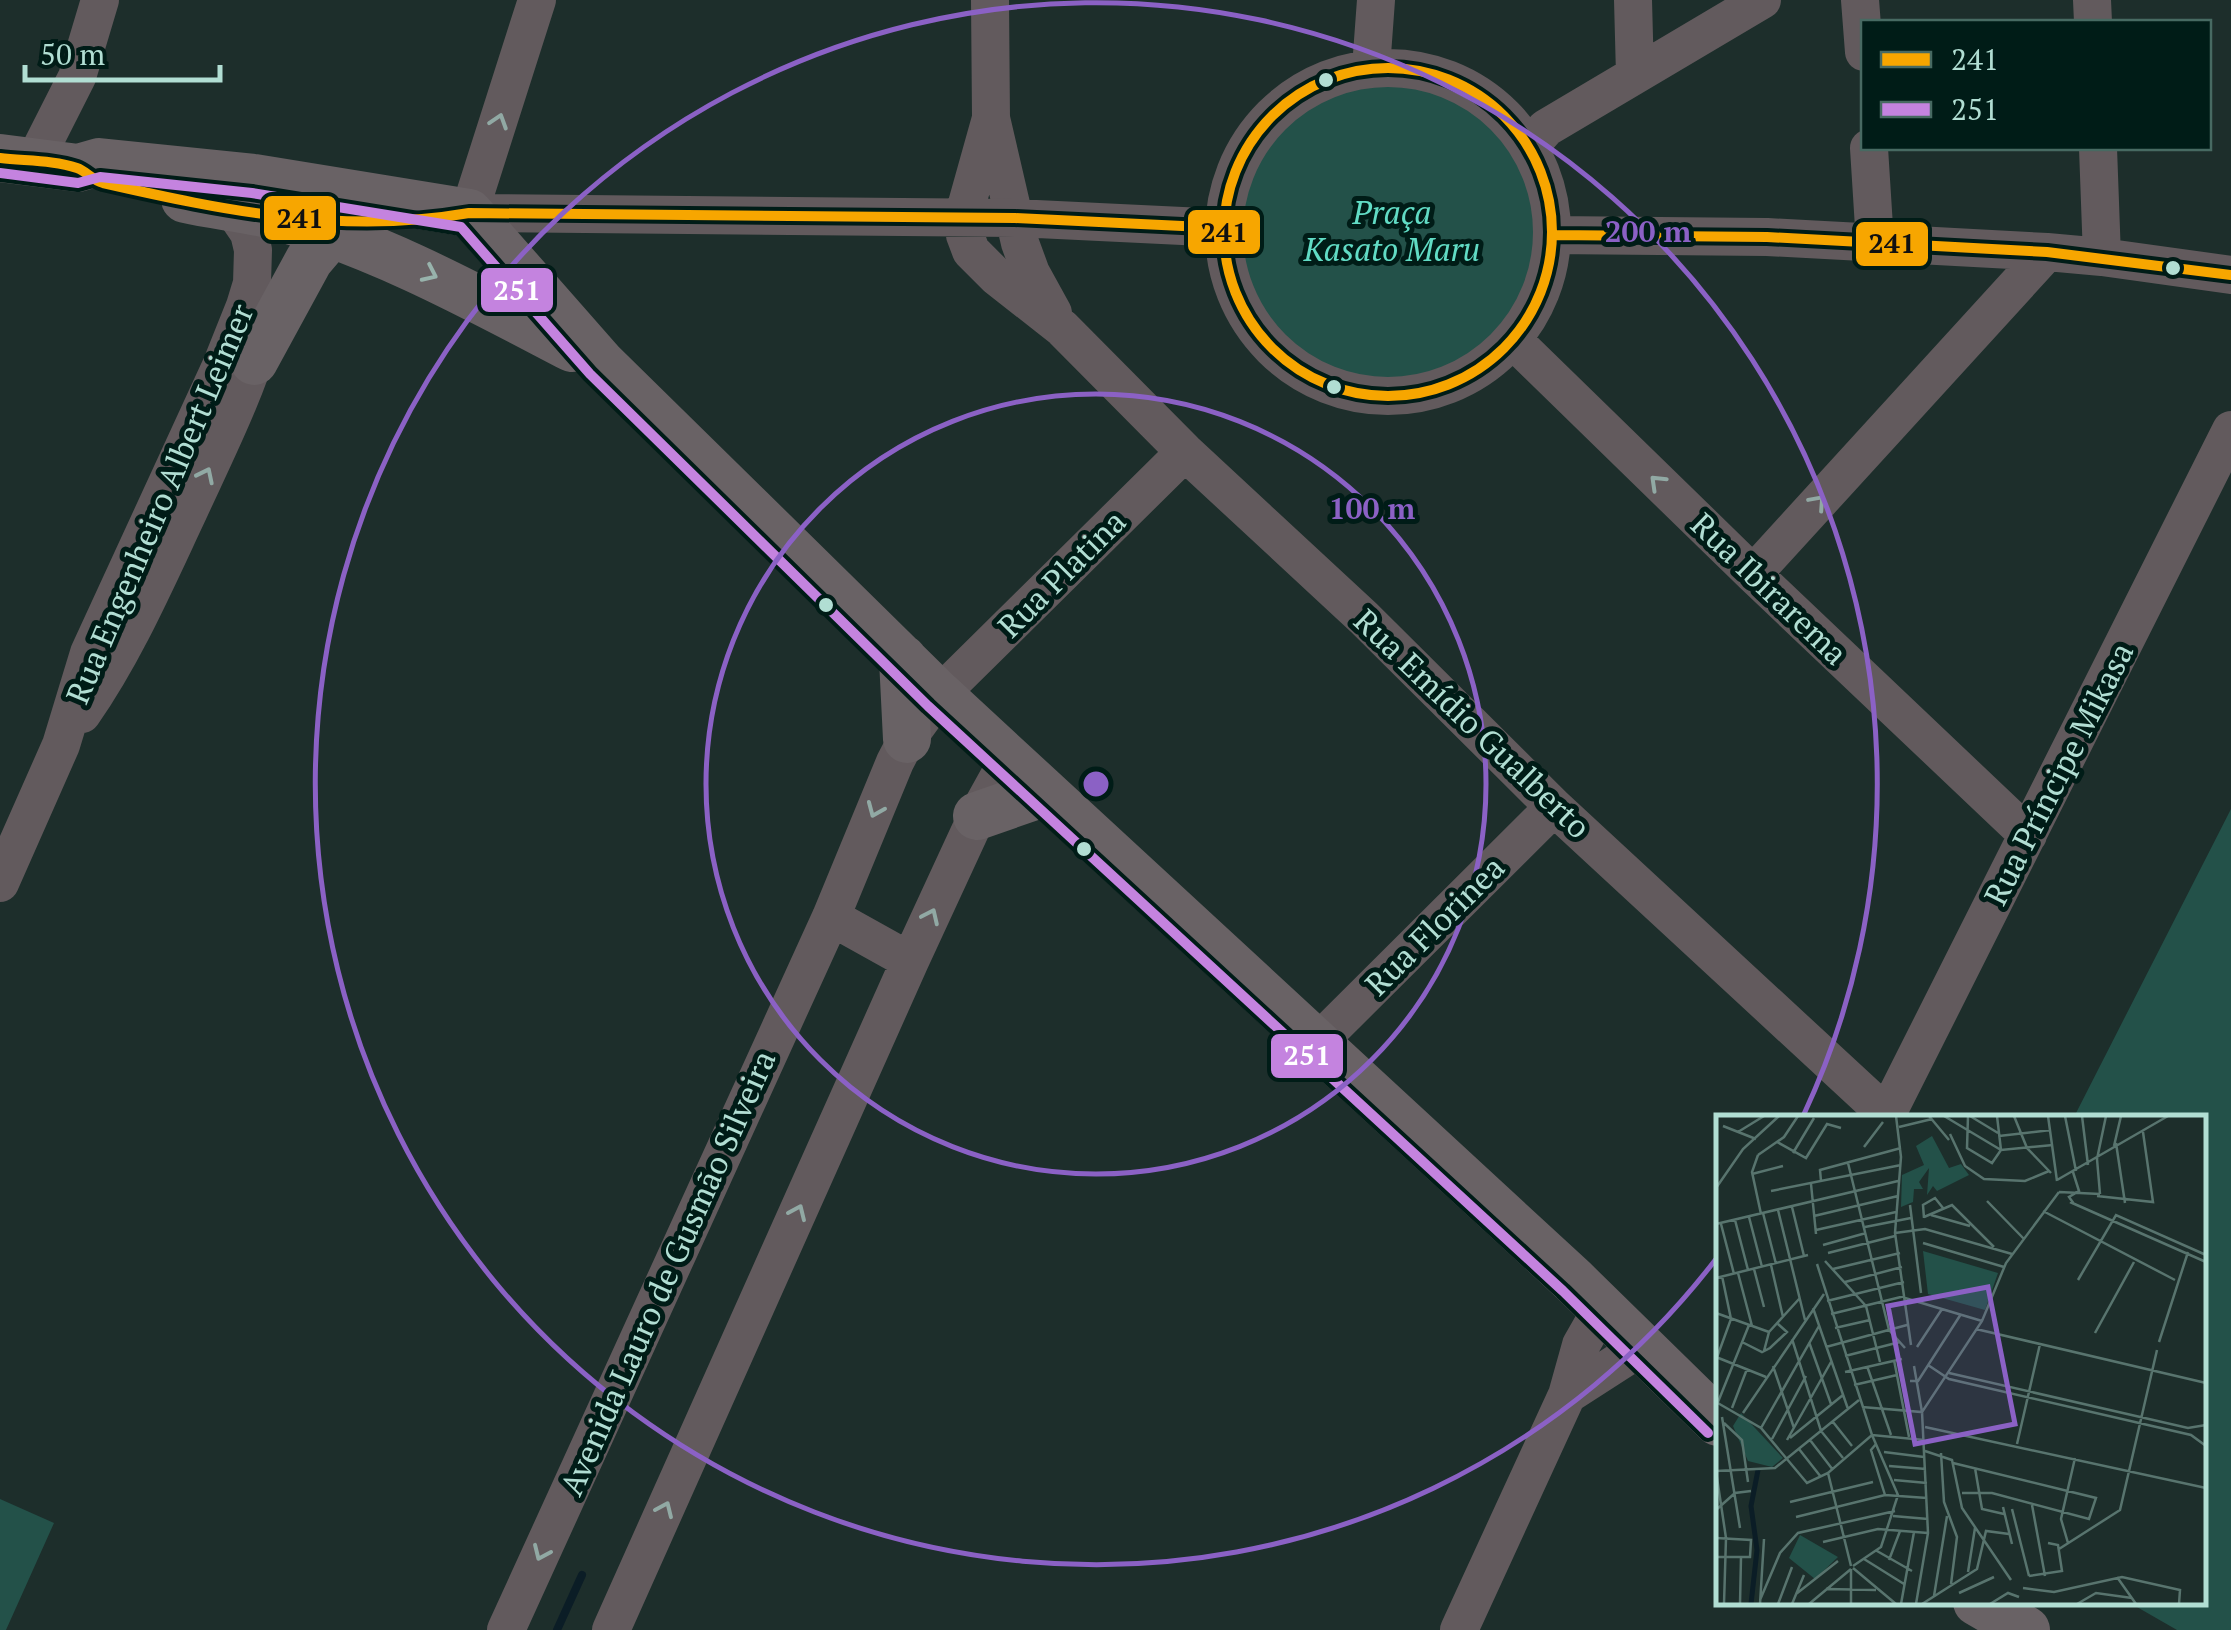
<svg xmlns="http://www.w3.org/2000/svg" width="2231" height="1630" font-family="'PT Serif',serif">
  <rect width="100%" height="100%" fill="#1d2e2b"/>
  <path fill="#235149" d="M1225 232a164 164 0 1 1 328 0a164 164 0 1 1-328 0Z
    M2231,809V1630H2177L2130,1603L2204,1602V1118L2074,1117Z
    M0,1499L54,1523L6,1630H0Z"/>
  <g fill="none" stroke-linecap="round" stroke-linejoin="round">
    <path stroke="#0b1d26" stroke-width="8" d="M557,1630L582,1575"/>
    <path stroke="#625a5d" stroke-width="38" d="M537,0L469,213L1015,218L1224,228
      M990,0L991,118L1020,243L1031,273L1053,313
      M1633,0L1635,75
      M1860,0L1864,52
      M2092,0L2093,22
      M1224 232a164 164 0 1 1 328 0a164 164 0 1 1-328 0Z
      M1371,68L1376,0
      M991,118L963,218L965,235L971,251L997,277L1062,328L1185,452L1364,618L1554,807L1887,1115
      M1529,147L1546,128L1762,0
      M1869,148L1875,243
      M2098,148L2102,257
      M34,162L77,77L100,0
      M1552,235L1767,237L2047,252L2102,257L2231,275
      M1513,340L1753,574L2028,835
      M1753,574L2047,252
      M82,714C125,652 155,583 187,515C214,456 244,397 262,336
      M0,883L61,745L89,653L221,366L245,306L252,283L253,250L249,233L232,208
      M831,917L910,961
      M1316,1044L1554,807
      M1885,1118L2231,430
      M1567,1395L1640,1348
      M506,1630L831,917L895,762L907,739L939,695L1185,452
      M611,1630L910,961L977,816L1008,760
      M1459,1630L1567,1395L1581,1345L1601,1310"/>
    <path stroke="#696265" stroke-width="48" d="M0,158L78,168L99,162L254,178L469,213L601,363L939,695L1573,1280L1718,1422
      M185,199C215,206 247,208 276,216C382,246 476,298 572,348
      M254,361L309,260L342,221
      M903,659L907,739
      M977,816L1043,793
      M1977,1602L2026,1630"/>
    <g stroke="#001c17" stroke-width="18">
      <path id="bus-1" d="M1224 232a164 164 0 1 1 328 0a164 164 0 1 1-328 0Z
        M0,158C24,161 54,160 77,168C86,171 92,180 103,183C226,211 343,235 469,213L1015,218L1224,228
        M1552,235L1767,237L2047,252L2231,275"/>
    </g>
    <g stroke="#001c17" stroke-width="18">
      <path id="bus-2" d="M0,173L78,183L100,177L252,193L461,227L590,374L928,706L1563,1291L1708,1433"/>
    </g>
    <use href="#bus-1" stroke="#f7a600" stroke-width="10"/>
    <use href="#bus-2" stroke="#c483df" stroke-width="10"/>
  </g>
  <defs><path id="oneway-chevron" d="M-2-3.5L2.5 0L-2 3.5" fill="none" stroke-width="1.6" stroke-linecap="round" stroke-linejoin="round" transform="scale(2.5)"/></defs>
  <g stroke="#91a9a4">
    <use href="#oneway-chevron" transform="translate(499 121) rotate(-72)"/>
    <use href="#oneway-chevron" transform="translate(206 475) rotate(-64)"/>
    <use href="#oneway-chevron" transform="translate(1657 482) rotate(-136)"/>
    <use href="#oneway-chevron" transform="translate(1818 502) rotate(-48)"/>
    <use href="#oneway-chevron" transform="translate(875 810) rotate(113)"/>
    <use href="#oneway-chevron" transform="translate(931 916) rotate(-65)"/>
    <use href="#oneway-chevron" transform="translate(798 1212) rotate(-66)"/>
    <use href="#oneway-chevron" transform="translate(665 1509) rotate(-66)"/>
    <use href="#oneway-chevron" transform="translate(541 1553) rotate(114)"/>
  </g>
  <use stroke="#98b3ac" href="#oneway-chevron" transform="translate(430 274) rotate(25)"/>
  <g fill="none" stroke="#8b61c5" stroke-width="5">
    <circle cx="1096" cy="784" r="390"/>
    <path d="M1716 1259A781 781 0 1 1 1804 1114"/>
  </g>
  <g fill="#b1ded3" stroke="#001c17" stroke-width="4">
    <circle cx="1326" cy="80" r="9"/>
    <circle cx="2173" cy="268" r="9"/>
    <circle cx="1334" cy="387" r="9"/>
    <circle cx="826" cy="605" r="9"/>
    <circle cx="1084" cy="849" r="9"/>
  </g>
  <g text-anchor="middle" stroke-width="10" stroke-linejoin="round" paint-order="stroke">
    <g font-size="32" font-style="italic" fill="#61dcc5" stroke="#001c17">
      <text x="1392" y="224">Praça<tspan x="1392" dy="37">Kasato Maru</tspan></text>
    </g>
    <g font-size="32" fill="#b1ded3" stroke="#001c17">
      <text transform="translate(160 504) rotate(-67)" y="11">Rua Engenheiro Albert Leimer</text>
      <text transform="translate(1062 574) rotate(-45)" y="11">Rua Platina</text>
      <text transform="translate(1769 589) rotate(44)" y="11">Rua Ibirarema</text>
      <text transform="translate(1472 724) rotate(44)" y="11">Rua Emídio Gualberto</text>
      <text transform="translate(2059 774) rotate(-63)" y="11">Rua Príncipe Mikasa</text>
      <text transform="translate(1435 926) rotate(-45)" y="11">Rua Florinea</text>
      <text transform="translate(668 1273) rotate(-66)" y="11">Avenida Lauro de Gusmão Silveira</text>
    </g>
  </g>
  <g transform="translate(1716 1115)">
    <rect width="490" height="490" fill="#1d2e2b"/>
    <path d="M216,21L233,53L245,49L253,60L221,76L217,71L211,80L213,53L203,67L207,74H198L197,87L185,92L186,60L208,50L200,31ZM207,136L282,158L269,195L212,179ZM25,298L67,343L56,352L32,346L17,311ZM84,420L122,442L99,464L73,443Z" fill="#235149"/>
    <path fill="none" stroke="#0b1d26" stroke-width="5" d="M35,489L41,435L35,391L42,355"/>
    <path fill="none" stroke="#58746e" stroke-width="2.5" d="M180,1L185,42L179,118L195,230M213,1L233,25M228,1L285,35L337,30M252,1L251,33L276,48L285,35L281,1M254,1L282,18M298,1L311,33L335,58M332,1L341,66M349,1L360,56M366,1L372,50M7,11L40,24M183,12L216,4M22,17L48,1M234,19L249,51L268,64L309,66L333,56M283,21L335,15M61,27L90,43L111,9L125,13M400,28L409,88M398,31L405,1M148,32L167,7M77,38L98,3M42,40L36,57L45,99M42,40L68,22L82,1M381,44L390,1M381,44L384,79M132,48L173,215L189,233M357,57L363,76L353,82L358,89M36,59L67,51M341,65L452,1M105,66L104,55L185,33M95,69L100,119M0,73L27,34L63,1M55,76L185,50M343,77L384,79M381,81L437,87L427,17M271,86L308,124M354,87L490,147M194,90L205,178M76,92L88,141M62,95L89,205M327,96L459,165M47,98L60,149M215,100L254,111M98,101L182,81M33,102L46,152M208,102L236,90L278,132M208,103L207,90L219,83L227,93M19,105L32,155M0,109L182,66M5,109L18,159M149,112L195,103M100,115L180,97M179,118L209,114L296,139M207,128L288,152M107,130L150,118M112,138L179,121M109,146L150,191L164,247M101,149L156,320L182,380L165,432L137,451M55,150L67,202M38,154L48,192M117,154L184,138M22,158L36,211M0,163L92,140M362,165L400,100L490,140M129,167L186,152M189,183L266,206M111,186L188,167M97,193L132,294M0,198L53,217M115,199L189,181M119,213L154,205M260,214L490,268M379,218L418,147M76,224L105,316L127,343M26,227L46,237L54,233L71,217L62,209M93,227L115,289M443,227L472,137M110,232L191,210M201,232L226,194M48,236L53,217L83,184M129,241L184,227M0,242L50,262M0,245L15,204L6,161M178,245L193,322M212,250L233,264L475,320L490,331M57,251L78,313M151,251L175,320M129,257L186,244M233,258L472,313L490,310M194,266H202L245,199M138,270L181,260M0,287L45,313L91,368L112,358L156,320L208,325M2,287L33,210M146,292L206,297L198,251M16,293L31,254M27,298L108,179M6,302L24,413M117,307L136,331M8,308L26,325L32,367M209,312L490,373M45,313L103,211M74,323L127,280M56,324L90,261M71,325L115,247M94,325L117,355M160,329L155,335L169,380M301,329L324,229M83,334L105,362M209,336L236,345L246,393L295,465M168,337L208,342M225,338L228,387L241,422L235,469M237,348L380,383L373,404L276,378H246M173,351L210,354M259,353L266,394L288,399M0,356L59,353L143,285M0,356L10,423L8,489M112,358L135,451M178,365L211,368M74,387L157,367M316,390L329,461M287,392L296,429M296,394L313,461M0,395L19,378L35,376M177,401L212,404M80,402L169,380L211,383M0,423L35,425L34,442H0M107,427L162,414L212,418M352,428L345,404L359,343M343,434L404,395L441,235M161,436L196,456M148,444L188,469M173,445L184,416M137,453L180,489M135,454V489M252,457L259,413M313,461L346,456L342,430L332,428M401,462L420,489M307,473L338,477L406,462L464,475L463,489M110,474L160,475M243,478L278,462M80,479L122,446M218,481L231,401M44,485L64,438L82,418L179,396M24,489L25,442M44,489L48,424M62,489L76,452M76,489L88,460M93,489L135,454M185,489L198,417M200,489L212,418L206,297L266,206L290,148L343,77M206,489L261,454L270,416L293,419M274,489L292,478L303,482M361,489L380,478L416,483"/>
    <path fill="#8b61c5" fill-opacity="0.15" stroke="#8b61c5" stroke-width="5" d="M272,172L299,309L199,329L172,191Z"/>
    <rect width="490" height="490" fill="none" stroke="#b1ded3" stroke-width="5"/>
  </g>
  <circle cx="1096" cy="784" r="15" fill="#8b61c5" stroke="#001c17" stroke-width="5"/>
  <g font-size="30" text-anchor="middle" font-weight="bold" fill="#8b61c5" stroke="#001c17" stroke-width="10" stroke-linejoin="round" paint-order="stroke">
    <text x="1648" y="242">200 m</text>
    <text x="1372" y="519">100 m</text>
  </g>
  <g stroke="#001c17" stroke-width="4">
    <rect x="262" y="194" width="76" height="48" rx="10" fill="#f7a600"/>
    <rect x="1186" y="208" width="76" height="48" rx="10" fill="#f7a600"/>
    <rect x="1854" y="220" width="76" height="48" rx="10" fill="#f7a600"/>
    <rect x="479" y="266" width="76" height="48" rx="10" fill="#c483df"/>
    <rect x="1269" y="1032" width="76" height="48" rx="10" fill="#c483df"/>
  </g>
  <g font-size="28" text-anchor="middle" font-weight="bold" fill="#fff">
    <text x="517" y="300">251</text>
    <text x="1307" y="1065">251</text>
  </g>
  <g font-size="28" text-anchor="middle" font-weight="bold" fill="#111">
    <text x="300" y="228">241</text>
    <text x="1224" y="242">241</text>
    <text x="1892" y="253">241</text>
  </g>
  <rect x="1861" y="20" width="350" height="130" fill="#001c17" stroke="#476a62" stroke-width="2.5"/>
  <rect x="1881" y="52" width="50" height="15" fill="#f7a600" stroke="#476a62" stroke-width="2.5"/>
  <text x="1951" y="70" font-size="30" fill="#b1ded3">241</text>
  <rect x="1881" y="102" width="50" height="15" fill="#c483df" stroke="#476a62" stroke-width="2.5"/>
  <text x="1951" y="120" font-size="30" fill="#b1ded3">251</text>
  <path d="M25 65v15h195v-15" fill="none" stroke="#b1ded3" stroke-width="5"/>
  <text x="40" y="65" font-size="30" fill="#b1ded3" stroke="#001c17" stroke-width="8" paint-order="stroke">50 m</text>
</svg>
